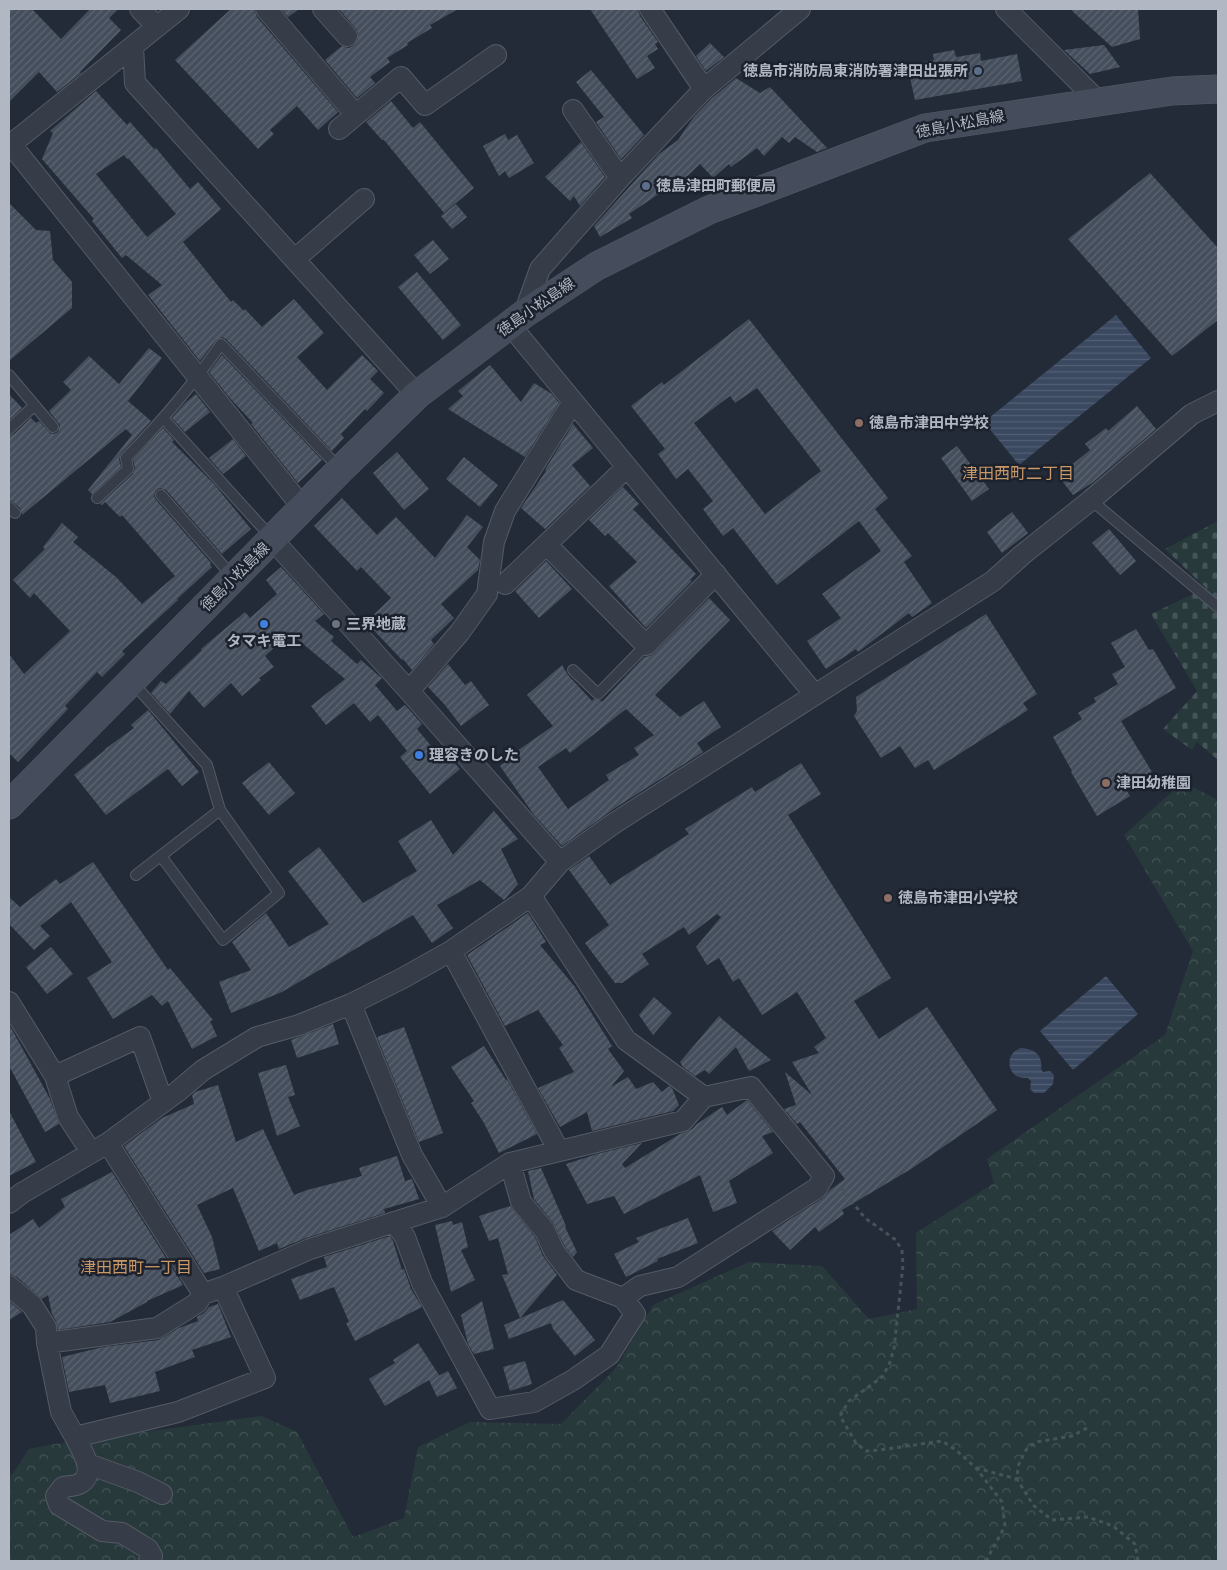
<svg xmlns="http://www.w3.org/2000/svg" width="1227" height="1570" font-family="'Open Sans','Noto Sans JP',sans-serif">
  <defs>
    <pattern id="forest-crowns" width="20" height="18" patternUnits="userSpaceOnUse" patternTransform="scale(1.25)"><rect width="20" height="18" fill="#28393b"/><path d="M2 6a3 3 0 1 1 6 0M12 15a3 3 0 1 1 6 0" fill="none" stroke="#455456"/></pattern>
    <pattern id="cemetery-stones" width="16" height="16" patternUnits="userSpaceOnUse" patternTransform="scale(1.25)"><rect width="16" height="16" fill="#28393b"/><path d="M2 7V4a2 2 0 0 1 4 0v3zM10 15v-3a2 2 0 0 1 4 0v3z" fill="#455456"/></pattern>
    <pattern id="water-rules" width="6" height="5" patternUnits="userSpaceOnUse" patternTransform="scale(1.25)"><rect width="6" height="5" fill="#3a4860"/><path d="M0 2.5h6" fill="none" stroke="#546075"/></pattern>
    <pattern id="building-hatch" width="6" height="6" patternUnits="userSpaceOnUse" patternTransform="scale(1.25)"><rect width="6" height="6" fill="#454e5c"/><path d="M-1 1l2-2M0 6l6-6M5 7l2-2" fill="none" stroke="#5d6572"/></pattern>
  </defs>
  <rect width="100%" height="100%" fill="#232b38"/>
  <path fill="url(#forest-crowns)" d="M1183,782L1218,800V1561H9V1478L14,1472L29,1449L55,1444L262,1416L297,1432L353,1537L404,1518L418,1447L470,1422L561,1424L616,1368L653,1305L749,1262L822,1266L869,1319L917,1309L916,1233L994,1183L987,1159L1165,1035L1193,951L1124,835Z"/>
  <path fill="url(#cemetery-stones)" d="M1218,521V760L1197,742L1192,750L1163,729L1197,691L1151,614L1206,588L1165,549Z"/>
  <path fill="url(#water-rules)" d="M1116,315L1151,358L1019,465L984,422Z
    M1106,976L1138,1014L1073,1070L1040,1031Z
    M1021,1048C1035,1049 1043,1055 1041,1069L1043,1072L1050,1071L1054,1075L1053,1084L1044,1093H1034L1030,1089L1031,1081L1028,1078C1025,1078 1022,1078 1019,1077C1009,1074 1006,1059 1014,1052C1015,1051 1020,1048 1021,1048Z"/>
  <path fill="url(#building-hatch)" fill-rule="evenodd" d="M9,9H32L61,39L90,9H118L109,18L121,30L80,72L81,73L57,92L39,72L9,102Z
    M231,9H254L257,17L338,112L318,130L297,106L270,130L274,134L258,149L175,60Z
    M281,9H299L288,17Z
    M339,9H458L430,25L432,28L407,43L408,45L387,58L390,62L370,77L375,83L357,98L325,60L342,46L349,48L354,45L358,39V33L356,29Z
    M590,9H638L640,16L658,42L655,44L658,49L647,56L655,68L637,79Z
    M1070,9H1138L1140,39L1112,47Z
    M710,43L724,57L706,71L696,56Z
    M1104,45L1120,67L1090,74L1064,50Z
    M954,50L956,57L980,53L981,61L1017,54L1022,81L915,100L907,65L934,60L933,54Z
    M591,70L644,135L621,159L596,122L604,117L576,82Z
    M736,78L760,93L770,87L827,148L817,152L795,137L789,143L782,137L764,156L757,148L731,167L729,164L713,178L700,164L677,186L675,183L629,214L632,218L600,237L594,226L659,154L678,140L693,118L712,98Z
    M96,91L127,125L130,122L154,149L156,148L190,189L198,182L221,209L183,242L231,302L233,300L244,311L245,309L262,327L294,299L324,333L297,357L327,390L362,355L378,371L370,379L384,393L367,411L365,409L341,434L344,438L332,451L226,339L222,337L216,340L200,361L148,295L162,285L126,255L122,258L92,221L94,219L42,159L53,133L50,131ZM124,155L127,159L128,158L176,214L147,237L96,174Z
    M391,101L413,128L420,122L474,188L444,213L384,140H382L366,122Z
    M505,134L508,140L517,135L534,163L509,178L505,171L499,176L483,146Z
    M581,142L605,177L580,206L574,196L570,201L545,177Z
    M1150,173L1218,248V320L1172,356L1068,239Z
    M9,203L36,230L50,231L53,260L72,282V308L9,361Z
    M456,204L467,217L452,229L441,216Z
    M433,240L449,259L430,274L414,255Z
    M417,272L461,325L443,340L398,287Z
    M749,319L888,498L875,509L912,556L904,562L932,603L912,617L909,613L858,652L856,649L826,669L807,641L841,618L822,594L881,551L859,521L777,585L733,528L723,536L703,509L713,501L688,469L676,479L658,454L665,449L631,406L662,382L664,385ZM757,388L821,471L765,514L694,423L730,396L735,403Z
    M149,348L162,358L128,401L151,421L121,454L119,459L121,467L92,494L88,490L132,435L126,429L22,515L20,508L13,502L9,500V436L14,434L31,418L36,423L39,421L50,433L54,434L58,432L60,425L49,411L71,390L63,382L89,356L119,384Z
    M222,355L322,460L298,483L251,424L253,423L229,397L209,372Z
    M490,365L521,402L534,383L552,394L559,403L525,457L448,409L463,396L458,391Z
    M9,394L22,408L9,420Z
    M196,394L210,412L185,432L172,418L186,402Z
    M1137,406L1156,429L1092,483L1073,495L1058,476L1090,450L1085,444L1106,428L1108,431Z
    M573,424L593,448L572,465L590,486L545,529L521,508L546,471L545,470Z
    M163,428L174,440L172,442L214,484L251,529L222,554L166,490L160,488L156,490L154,496L156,500L211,563L210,564L212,567L177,599L178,600L122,651L125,654L102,677L97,672L65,706L68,709L18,762L9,753V654L24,674L70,631L34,593L30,598L13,580L45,549L43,547L62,523L78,537L73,542L116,577L142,604L175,576L122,515L120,517L105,502L102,505L100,504L133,474L135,468L133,460Z
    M233,439L246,456L223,474L209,458Z
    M957,446L989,489L972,501L941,458Z
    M397,452L429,489L404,510L373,473Z
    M464,457L498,485L480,507L446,479Z
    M623,487L639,504L633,509L696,574L690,580L692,581L646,628L609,586L637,562L608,533L605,536L589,520Z
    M342,498L377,535L396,517L435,558L467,515L483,527L467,547L480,560L478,570L441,604L454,618L431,640L434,644L412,670L403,659L402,660L366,622L391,598L361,567L357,571L314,526Z
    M1012,512L1028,533L1002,553L987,532Z
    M1109,529L1136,561L1120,575L1092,543Z
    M546,561L572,589L539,618L515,591Z
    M281,567L324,614L315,621L334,637L331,641L357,664L361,660L378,675L382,678L375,685L397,711L405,705L422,724L417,729L443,760L448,756L460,769L430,794L400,757L407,751L378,715L370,722L354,703L326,725L311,706L345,679L290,633L265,656L274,667L259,678L261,680L242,696L231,683L204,708L189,691L170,714L151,693L161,681L166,684L202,650L201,649L245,612L250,618L277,594L266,580Z
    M709,598L730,620L655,695L680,717L704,701L721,727L697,743L703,752L615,808L562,846L534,815L500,766L518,753L517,751L553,726L527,695L562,665L568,675L592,701L594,699L600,700L602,702L644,657L650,656L654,653ZM626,709L654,735L634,748L639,755L606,775L609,780L568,809L538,767L566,748L570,753Z
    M986,614L1037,694L1023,703L1028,710L934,770L928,760L915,768L900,746L881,758L854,716L857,711L856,697Z
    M1136,629L1149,650L1153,649L1176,688L1121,721L1152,772L1125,788L1130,796L1097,816L1071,772L1072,771L1053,737L1082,719L1078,713L1096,702L1094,698L1118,684L1112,674L1125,667L1111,643Z
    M448,664L465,685L471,681L489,705L461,726L445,705L428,687Z
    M148,710L199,772L182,786L168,769L106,815L74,775L105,750V749L134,728L131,725Z
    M269,762L295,793L269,815L242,783Z
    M801,763L821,794L788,815L891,978L854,1001L879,1039L927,1007L997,1110L911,1169L842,1210L844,1214L819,1232L815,1227L790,1250L772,1231L823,1198L830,1190L845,1179L800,1122L797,1124L784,1109L796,1105L785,1072L812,1095L792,1062L819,1053L814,1047L826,1038L797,992L762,1015L739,978L733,982L719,958L707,965L696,947L721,917L717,914L689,935L684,927L642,954L649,964L622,983H615L585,943L609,925L569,870L589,856L610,885L689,834L685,829L752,787L755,792Z
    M494,811L518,839L501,849L518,884L504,900L480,880L437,905L453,928L432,943L413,915L282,992L231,1013L219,982L251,970L232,942L266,913L289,947L329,924L288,871L319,847L363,903L417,871L398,841L431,820L453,855Z
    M93,862L168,970L170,968L213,1020L210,1021L217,1036L192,1049L168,1001L162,1006L152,995L113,1019L87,978L112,962L71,902L40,926L50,936L34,950L9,924V897L20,907L56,879L60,884Z
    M528,913L546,942L540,945L575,987L612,1046L608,1049L624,1071L611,1087L628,1077L636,1089L653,1082L662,1092L669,1086L672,1088L679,1105L673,1111L592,1131L587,1112L560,1127L538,1088L574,1072L559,1048L563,1045L538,1010L505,1026L467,955Z
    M51,947L73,974L47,994L26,967Z
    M654,997L672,1013L653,1035L639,1015Z
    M719,1016L722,1019L771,1060L749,1071L736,1047L709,1074L705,1070L695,1076L683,1067L680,1062Z
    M9,1024L50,1099L59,1124L45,1132L9,1066Z
    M333,1024L339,1044L297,1058L291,1040Z
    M404,1027L443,1133L419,1142L377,1037Z
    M484,1046L506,1080L507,1079L537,1134L499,1153L484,1123L471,1103L474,1101L451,1067Z
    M286,1065L295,1095L288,1097L300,1126L277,1136L258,1073Z
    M218,1085L236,1142L263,1129L294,1195L307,1190L362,1176L359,1168L397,1156L405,1181L412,1179L419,1199L384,1209L385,1213L306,1238L279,1249L277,1243L259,1251L233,1188L197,1205L212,1237L220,1269L204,1273L124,1146L162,1118L194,1104L192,1095L195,1092Z
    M747,1100L773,1132L762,1136L773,1153L729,1181L737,1203L713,1212L700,1175L624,1214L614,1196L587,1204L566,1164L597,1154L642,1143L622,1164L625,1168L680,1134L692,1129L697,1124L722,1107L727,1115Z
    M9,1111L36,1162L9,1176Z
    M541,1168L566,1226L565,1227L577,1252L573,1257L564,1245L554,1224L534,1199L528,1171Z
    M112,1172L183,1285L147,1301V1302L110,1322L58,1330L56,1321L52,1314L48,1295L42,1299L17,1277L9,1274V1235L33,1219L39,1228L65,1207L61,1199Z
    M510,1206L535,1237L543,1256L557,1275L520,1318L502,1275L508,1274L498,1238L489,1241L479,1216Z
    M688,1218L698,1243L657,1259L658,1261L626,1277L614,1254L639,1242L636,1238Z
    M452,1221L453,1225L462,1222L468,1247L461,1250L475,1280L451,1292L435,1225Z
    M390,1236L393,1241L402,1270L404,1269L411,1289L422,1307L355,1341L346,1323L349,1322L334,1287L300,1300L291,1279L327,1267L324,1257Z
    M563,1300L595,1340L575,1356L553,1329L551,1323L509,1339L504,1325Z
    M9,1301L22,1312L9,1320Z
    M482,1301L494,1349L474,1354L468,1344L461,1315Z
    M218,1304L231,1337L192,1350L195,1357L155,1372L160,1391L110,1403L105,1385L69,1392L62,1357L103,1347L159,1340L179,1328L198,1321L197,1317L204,1313L209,1307Z
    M418,1343L439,1375L432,1379L448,1371L457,1388L437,1397L429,1380L385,1406L369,1379L395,1363L393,1360Z
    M525,1361L532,1384L510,1391L503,1367Z"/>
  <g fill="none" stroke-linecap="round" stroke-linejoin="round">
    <g stroke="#545b66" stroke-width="12">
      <path id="service" d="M9,375L53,427
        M164,419L271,537
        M9,429L34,406
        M161,495L233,577
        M97,498L128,469L126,458C162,421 192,386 221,344L340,469
        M1091,500L1218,607
        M9,507L15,513
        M573,670L598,694L646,645
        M132,682L207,765L220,810L279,893L223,940L161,856
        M136,875L220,810"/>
    </g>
    <g stroke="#545b66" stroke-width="22">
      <path id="minor" d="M140,9L157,27
        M266,9L355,114
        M323,9L347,36
        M650,9L704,89
        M1006,9L1099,102
        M133,46L135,83L417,395
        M573,110L620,178
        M339,129L401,77L425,105L496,55
        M9,142L303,508
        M9,146L179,9
        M295,259L364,199
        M524,314L540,269L620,178L704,89L800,9
        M510,325L815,695
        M272,539L409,691L560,862
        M547,545L646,645L716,574
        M505,584L627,467
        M409,691L460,632L487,594L494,542L505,511L573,402
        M451,951L559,1151
        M9,1002L55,1076L68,1117L91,1152
        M351,1004L412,1155L442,1207
        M55,1076L140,1037L163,1102
        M108,1143L203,1294L223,1287L310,1249L442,1207L510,1163L683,1121L704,1097
        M510,1163L521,1202L545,1231L554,1251L576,1280L623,1298L640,1286L678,1277L817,1188L824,1176L751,1087L704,1097L626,1040L531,896
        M9,1203L22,1193L108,1143L177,1092L203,1070L257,1037L299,1025L351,1004L401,979L451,951L531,896L560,862L613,824L993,581L1022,555L1091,500L1192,414L1218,401
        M394,1222L405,1237L422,1283L490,1409L534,1402L573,1380L609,1355L635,1314L623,1298
        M9,1286L32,1305L46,1327L47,1343L61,1412L75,1437L178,1412L265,1378L223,1287
        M47,1343L157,1328L197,1303L203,1294
        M75,1437C81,1449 98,1474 79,1484C75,1486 68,1486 63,1487L56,1496L59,1505L102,1531L122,1533L148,1549L152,1556L149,1561
        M88,1464L138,1482L162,1494"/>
    </g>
    <g stroke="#545b66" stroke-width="29">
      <path id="secondary" d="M9,805L340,470L417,395L524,314L597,266L709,210L925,128L1172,91L1218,89"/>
    </g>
    <path stroke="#455458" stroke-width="3" stroke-dasharray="4 4" stroke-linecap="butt" d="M841,1188L865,1218L896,1240L902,1251L903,1265L894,1349L889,1365L882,1377L849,1401L840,1416L856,1443L866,1451L880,1450L942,1441L956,1450L976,1468L1002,1502L1005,1526L986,1561
      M1087,1428L1072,1436L1036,1442L1026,1450L1018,1466L1017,1479L1033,1505L1052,1520L1088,1517L1113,1526L1135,1544L1138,1561
      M976,1468L1017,1479"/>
    <use href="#service" stroke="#373d48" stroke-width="10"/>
    <use href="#minor" stroke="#373d48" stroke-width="20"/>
    <use href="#secondary" stroke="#454c5b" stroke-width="28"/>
  </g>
  <g fill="#5c6f8a" stroke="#1c222d" stroke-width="2">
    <circle cx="978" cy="71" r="5"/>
    <circle cx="646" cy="186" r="5"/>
  </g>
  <g fill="#8d6e63" stroke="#1c222d" stroke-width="2">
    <circle cx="859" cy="423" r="5"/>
    <circle cx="1106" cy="783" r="5"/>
    <circle cx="888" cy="898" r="5"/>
  </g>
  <g fill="#3f7fe0" stroke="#1c222d" stroke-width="2">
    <circle cx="264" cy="624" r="5"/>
    <circle cx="419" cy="755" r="5"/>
  </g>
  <circle fill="#6b7280" stroke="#1c222d" stroke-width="2" cx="336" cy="624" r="5"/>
  <g text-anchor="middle" stroke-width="5" stroke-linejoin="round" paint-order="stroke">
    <g font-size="15" font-weight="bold" fill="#b1b8c4" stroke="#1c222d" text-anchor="start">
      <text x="968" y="76" text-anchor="end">徳島市消防局東消防署津田出張所</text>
      <text x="656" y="191">徳島津田町郵便局</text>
      <text x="869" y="428">徳島市津田中学校</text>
      <text x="346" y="629">三界地蔵</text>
      <text x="264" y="646" text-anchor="middle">タマキ電工</text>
      <text x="429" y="760">理容きのした</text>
      <text x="1116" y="788">津田幼稚園</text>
      <text x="898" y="903">徳島市津田小学校</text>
    </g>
    <g font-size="15" fill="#b1b8c4" stroke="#1c222d">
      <text transform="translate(960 124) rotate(-11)" y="5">徳島小松島線</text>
      <text transform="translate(536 307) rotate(-35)" y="5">徳島小松島線</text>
      <text transform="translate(235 577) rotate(-45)" y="5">徳島小松島線</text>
    </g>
    <g font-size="16" fill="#ca9766" stroke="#1c222d">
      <text x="1018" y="479">津田西町二丁目</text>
      <text x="136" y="1273">津田西町一丁目</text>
    </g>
  </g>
  <rect width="1227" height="1570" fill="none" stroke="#b1b8c4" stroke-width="20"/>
</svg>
